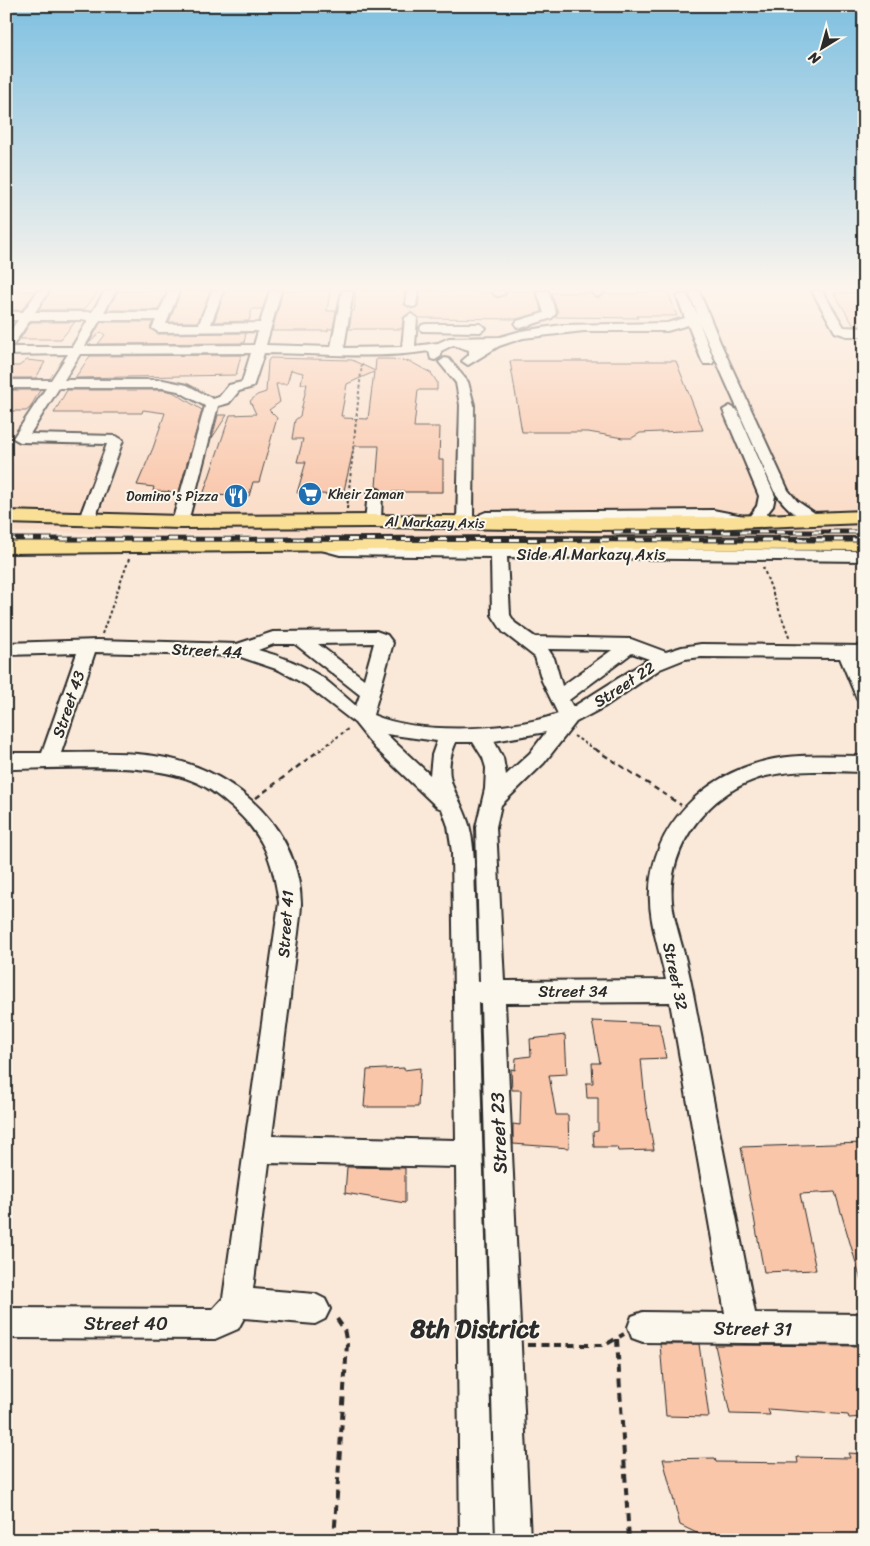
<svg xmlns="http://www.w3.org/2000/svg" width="870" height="1546" font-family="Sriracha,sans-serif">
  <rect width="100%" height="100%" fill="#fae8d8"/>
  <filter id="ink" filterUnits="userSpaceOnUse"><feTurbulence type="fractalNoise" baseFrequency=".02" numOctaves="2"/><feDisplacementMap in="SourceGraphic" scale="10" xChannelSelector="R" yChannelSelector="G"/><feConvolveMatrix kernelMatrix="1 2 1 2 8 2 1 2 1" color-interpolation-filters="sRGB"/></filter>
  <g filter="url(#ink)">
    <path fill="#fadeca" d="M6,291H864V538L489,537L6,532Z"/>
    <path fill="#f9c6aa" stroke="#2b2b2b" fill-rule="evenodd" d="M6,291H36L22,310H6Z
      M51,291H99L84,310H38Z
      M118,291H167L158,310H107Z
      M181,291H210L198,322H169Z
      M225,291H268L263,309H252L249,321L214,322Z
      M283,291H330L327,311H336L333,329H328V331H272Z
      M356,291H405L404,305L412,309L418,306L420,291L492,293L495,297L499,298L506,295L508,291H535L542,312L517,319L419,318L410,312L403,318L402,329H349L352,311H354Z
      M638,292H668L677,316H637L638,318L555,317L558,312L551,293H589L598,298L605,294H638Z
      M834,293H864V326H854Z
      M31,322H75L61,339H20Z
      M101,322H153L150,328L158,334L246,333L244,343L98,344L105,335L101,332L89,343Z
      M241,355L236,375L75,378L90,356Z
      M270,358L352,360L375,371L376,359H392L411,362L431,373L437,382V390H418L414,427H440L439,460H443V492H384L380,488L376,487L379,446H354L343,495L297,493L306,462H297L303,439H292L295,420L300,416L307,384H301L303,373L291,370L287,384H276L280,402L269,410L277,418L259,482H253L249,496L203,495L230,415L256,414L250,401L257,395L266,392L268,361ZM374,372L368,419L343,418L344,416H341L347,384Z
      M27,360L45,362L36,378H6V366H19Z
      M510,361H676L703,430L640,433L632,438H623L588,432H522Z
      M6,390H40L30,408L26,411H6Z
      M67,390H163L173,392L202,410L179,492L153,491L154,487L137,485L153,448L165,413L143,410L142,413H54Z
      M218,415H227L212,438Z
      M592,1021L659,1024L666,1058L641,1059L645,1100L654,1150L618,1151L617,1147H594L593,1132L598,1131V1098H587L586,1083H593L592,1063H600Z
      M565,1035L567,1074L549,1075L556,1115H568L569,1148L513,1144V1124L520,1125L521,1090H512L511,1069L515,1070L516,1058L531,1056L530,1039Z
      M404,1068V1070L420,1068L418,1107H364L367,1070Z
      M864,1143V1280H861L835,1192L800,1194L816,1270L764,1272L741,1147Z
      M347,1167L405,1168V1203L345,1193Z
      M660,1344H699L709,1417L666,1416Z
      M715,1345L864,1346V1417L849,1418L848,1415L768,1409L770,1415L730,1414Z
      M848,1453L864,1454V1540H711L680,1525L663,1459L715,1458L716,1462L798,1463L797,1457L850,1458Z"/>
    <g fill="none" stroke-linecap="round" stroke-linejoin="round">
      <g stroke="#2b2b2b" stroke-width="4">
        <path id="minor" d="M38,291H49L35,312H92L105,291H116L104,312H159L169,291H179L166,324H199L212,291H223L211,324L260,323L270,291H281L266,345L331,347L342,291H353L344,348L402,347L405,318L411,314L417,318L415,346L438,343L449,338L500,337L521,331L562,325L667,323L685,318L677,297L679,295H687L698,315L688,291H699L720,342L788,490L797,501L822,518L819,521C802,526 783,504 774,491L699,322L714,361L712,364H704L702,361L688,325L667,331H584L523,338L499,346L468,365L462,361L469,355V350L453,345L441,351V356L435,360L431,359L429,351C374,360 319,353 264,353L253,387L239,391L229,403L218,406L188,522L185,525H175L172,522L205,406L178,391L163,388H59L30,434L116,436L123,440L95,519L92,522H82L79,519L107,444L20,442L13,438L46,388H6V380H51L68,354L6,355V337L18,320H6V312H23ZM30,320H88L72,347H12ZM100,320H156L152,328L158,332L258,331L254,345L85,346ZM251,353L242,382L229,385L219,397L213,399L187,385L163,380H64L80,354Z
          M407,291H418L416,306L412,307L406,304Z
          M493,291H504L505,293L499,296L495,295Z
          M537,291H548L556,313L552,318L521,328L517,327L515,324L517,321L544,313Z
          M591,291H602L604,293L598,296L594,295Z
          M812,291H822L844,327L864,328V336H847L835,332Z
          M426,324H480L486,328L480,332L422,331L420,328L422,325Z
          M445,358L449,359L468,382L474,405L473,522L470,525H460L457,522L460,405L456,383L439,362Z
          M730,406L737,410L775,496L773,506L759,524L748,526L713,520L486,522L481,520L478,517L481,514L486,512L713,510L749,517L757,506L759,496L723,410Z
          M375,489L380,490L382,493L381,521L378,524H368L365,521L368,493L370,490Z
          M320,540L340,545L364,546L864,551V561L507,557L510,615L515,623L535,637L631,639L666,652L682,647L701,644L864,646V658H858L864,672V701L857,699L855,694L840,658L701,657L685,659L660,669L604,707L576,722L544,763L501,805L496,827L504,981L666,980C660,951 648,920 650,890C653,825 704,776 765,761C797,753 831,756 864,756V772C832,771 797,769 766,776C710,790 667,845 672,902C674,922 681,941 686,961C692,985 696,1010 701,1035C718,1128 737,1220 755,1313L864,1314V1344L643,1342L632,1338L628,1327L632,1316L643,1312L725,1313L670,1002L505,1003L530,1540H496L481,1003L478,1002L494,1540H460L456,1167L269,1163L253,1289L315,1294L325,1299L330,1309L325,1319L315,1324L244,1318L238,1329L215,1339L6,1338V1308L213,1309L223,1298L279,903C273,861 264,835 232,807C221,798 211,789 198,783C148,760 62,769 6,769V753H42L77,653L6,655V643L98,640L237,644L273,632L376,631L387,635L393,643L373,715C420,735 510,731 558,714L542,681L535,657L503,632L492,615L491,557L340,555L314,548L312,545L314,542ZM374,643L364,679L318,644ZM274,644H295L360,695L356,706C345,697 335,687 323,678C303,665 281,656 258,650ZM548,649L612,650L562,686L554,658ZM95,652L238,656L279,670L306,685L355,723L375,748L437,807L442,809L448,826L452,852L456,1140L272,1136C278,1090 284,1043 290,997C292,975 295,954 298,933C299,923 301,912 301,903C299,830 238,774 171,759C135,751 98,753 61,753ZM632,653L649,659L573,707L569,700ZM546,732L530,753L506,775L503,758L494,741ZM386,734L437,741L432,755L430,775ZM456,742H473L483,758L486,768L485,789L476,827L480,981L478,982C477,952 476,923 475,894C474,871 475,848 469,825C459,791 439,781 456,742Z"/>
      </g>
      <g stroke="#2b2b2b" stroke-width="4">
        <path id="major" d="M6,511L180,516L373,515L593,518L707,517L864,511V523L707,529L593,530L373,527L180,528L6,523Z
          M500,537L864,538V550L500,549L6,553V541Z"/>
      </g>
      <path stroke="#2b2b2b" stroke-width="2" stroke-dasharray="3 2.5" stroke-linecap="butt" d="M347,509L362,363
        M763,567L790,639
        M102,634L129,559
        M574,736L597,751
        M319,751L349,728"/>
      <path stroke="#2b2b2b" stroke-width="2.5" stroke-dasharray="5.5 4.5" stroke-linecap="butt" d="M595,749L681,805
        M256,798L321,749"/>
      <path stroke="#2b2b2b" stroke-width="4" stroke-dasharray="8 5.5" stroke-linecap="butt" d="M617,1339L629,1540
        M527,1345H605L624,1334
        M334,1540L347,1344L344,1329L335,1316"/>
      <use href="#minor" fill="#fbf7ec" fill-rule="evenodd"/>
      <use href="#major" fill="#fadf96" fill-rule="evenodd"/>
      <g stroke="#2b2b2b" stroke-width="5">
        <path id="rail" d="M614,532H864
          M6,539L864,540"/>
      </g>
      <use href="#rail" stroke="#fbf7ec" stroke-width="3" stroke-dasharray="9" stroke-linecap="butt"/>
    </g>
  </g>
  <linearGradient id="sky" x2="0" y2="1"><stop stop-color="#7ec0e1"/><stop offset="0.57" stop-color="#fdf5ed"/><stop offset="1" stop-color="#fdf5ed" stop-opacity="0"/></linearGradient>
  <rect width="870" height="507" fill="url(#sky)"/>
  <defs>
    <g id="supermarket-disc" transform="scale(1.25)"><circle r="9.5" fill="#1f6fb2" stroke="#fbf7ec"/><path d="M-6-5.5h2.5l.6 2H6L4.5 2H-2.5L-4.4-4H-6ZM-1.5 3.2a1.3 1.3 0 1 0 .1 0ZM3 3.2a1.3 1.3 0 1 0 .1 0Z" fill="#fff"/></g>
    <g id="restaurant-disc" transform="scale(1.25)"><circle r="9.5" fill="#1f6fb2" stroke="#fbf7ec"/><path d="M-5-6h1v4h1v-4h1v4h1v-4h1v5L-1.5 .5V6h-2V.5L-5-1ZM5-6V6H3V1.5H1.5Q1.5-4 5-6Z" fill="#fff"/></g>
  </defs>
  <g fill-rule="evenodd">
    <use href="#supermarket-disc" x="310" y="494"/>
    <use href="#restaurant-disc" x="236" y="496"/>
  </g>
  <g text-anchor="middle" stroke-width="4" stroke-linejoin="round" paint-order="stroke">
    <g font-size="14" fill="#2b2b2b" stroke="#fbf7ec" text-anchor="start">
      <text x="328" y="499">Kheir Zaman</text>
      <text x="218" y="501" text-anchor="end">Domino's Pizza</text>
    </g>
    <g font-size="14" fill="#2b2b2b" stroke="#fbf7ec">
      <text transform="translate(435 522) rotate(1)" y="5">Al Markazy Axis</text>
    </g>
    <g font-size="16" fill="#2b2b2b" stroke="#fbf7ec">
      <text x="591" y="560">Side Al Markazy Axis</text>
      <text transform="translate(207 650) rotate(3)" y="6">Street 44</text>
      <text transform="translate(624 684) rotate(-33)" y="6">Street 22</text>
      <text transform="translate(68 704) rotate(-71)" y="6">Street 43</text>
      <text transform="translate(285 924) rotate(-86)" y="6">Street 41</text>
      <text transform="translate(676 976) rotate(78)" y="6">Street 32</text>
      <text x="573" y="997">Street 34</text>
    </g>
    <g font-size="19" fill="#2b2b2b" stroke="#fbf7ec">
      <text transform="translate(498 1133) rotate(-92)" y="7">Street 23</text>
      <text x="126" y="1330">Street 40</text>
      <text transform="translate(753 1328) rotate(1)" y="7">Street 31</text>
    </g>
    <g font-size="25" font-weight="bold" fill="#2b2b2b" stroke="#fbf7ec">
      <text x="475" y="1337">8th District</text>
    </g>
  </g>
  <rect width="870" height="1546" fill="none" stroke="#fbf7ec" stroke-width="25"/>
  <rect x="12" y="12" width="845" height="1521" fill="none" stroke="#2b2b2b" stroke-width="2" filter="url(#ink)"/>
  <g transform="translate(822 48) rotate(217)" stroke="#fbf7ec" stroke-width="4" paint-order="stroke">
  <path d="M0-4L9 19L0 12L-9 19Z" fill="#2b2b2b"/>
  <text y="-8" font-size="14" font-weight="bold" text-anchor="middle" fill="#2b2b2b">N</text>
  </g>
</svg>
